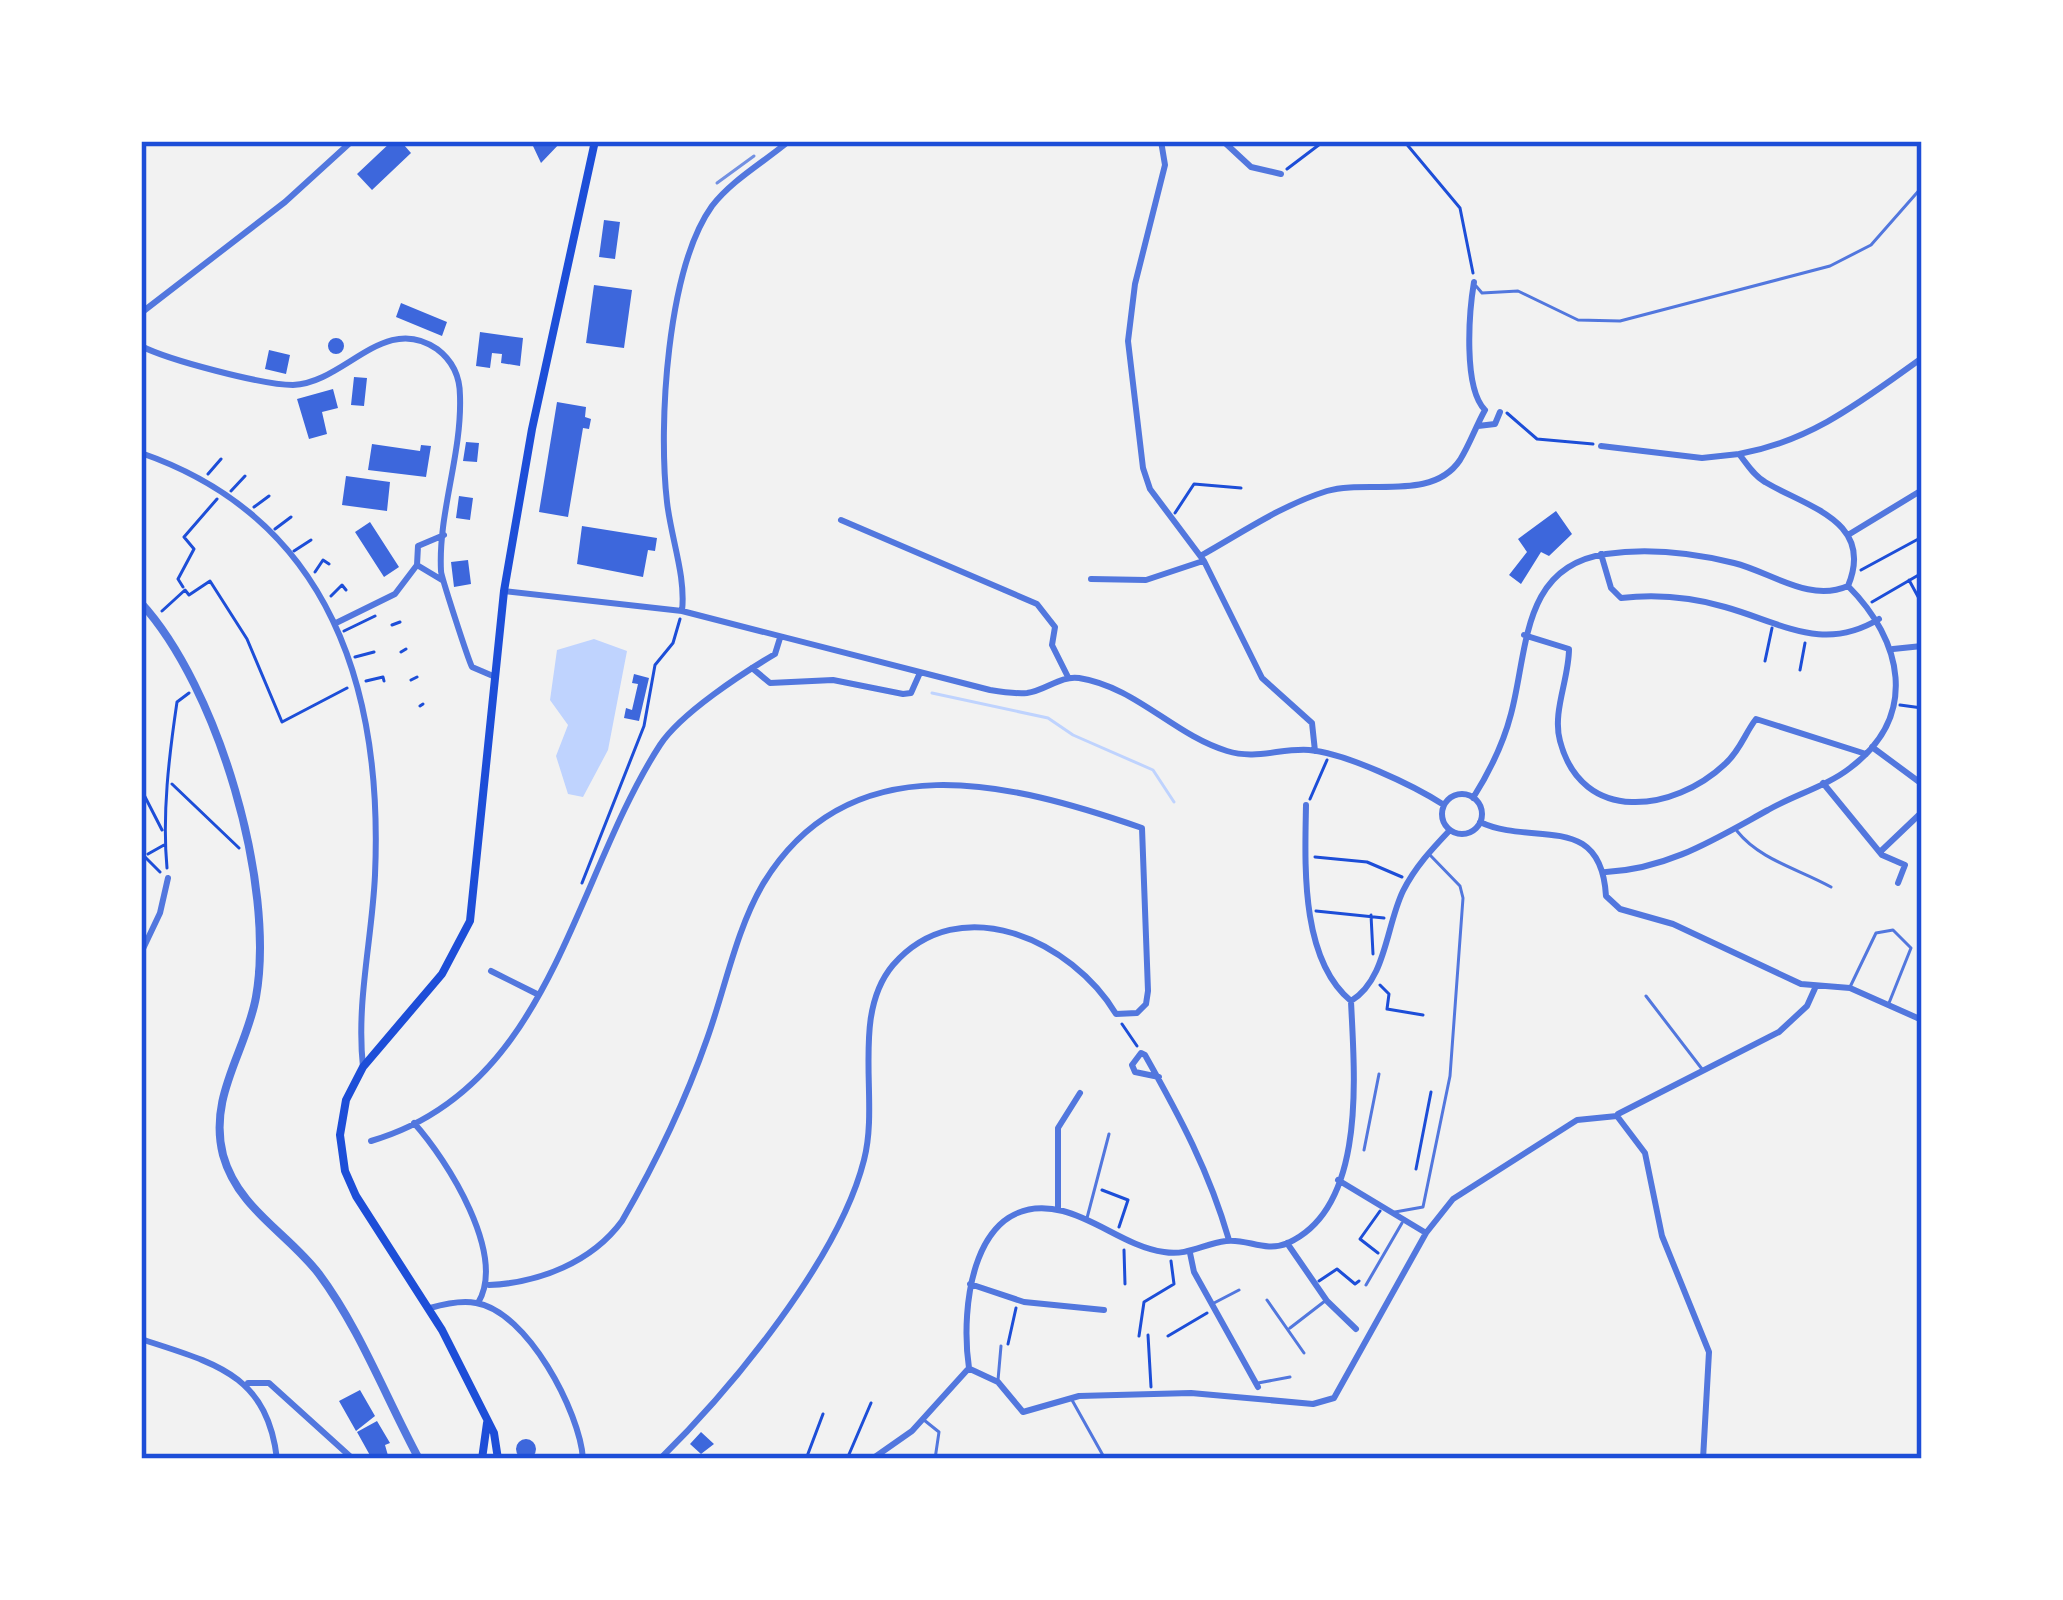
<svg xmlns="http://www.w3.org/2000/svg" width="2063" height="1600" font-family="'Public Sans',sans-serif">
  <rect width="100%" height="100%" fill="#f2f2f2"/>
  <path fill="#bfd3fe" d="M594,639L627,651L608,750L583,797L568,794L556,756L568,725L550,700L557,650Z"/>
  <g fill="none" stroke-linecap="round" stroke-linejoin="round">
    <path stroke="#bfd3fe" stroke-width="3" d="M932,693L1048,718L1073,735L1153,770L1174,802"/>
  </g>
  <path fill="#3d67dc" d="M392,141H408L404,145L411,153L372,190L357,174Z
    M539,141H562L541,163L533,146Z
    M604,220L620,222L615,259L599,257Z
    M594,285L632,290L624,348L586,343Z
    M401,303L447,322L442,336L396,317Z
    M480,332L523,338L520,366L501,363L502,354L492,353L490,368L476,366Z
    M328 346a8 8 0 1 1 16 0a8 8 0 1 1-16 0Z
    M269,350L290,355L286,374L265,369Z
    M354,377L367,378L364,406L351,405Z
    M333,389L338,408L322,412L327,434L309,439L297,399Z
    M557,402L586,407L585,417L591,419L589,429L583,428L568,517L539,512Z
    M466,442L479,443L477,462L463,461Z
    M372,444L420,451L421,445L431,446L426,477L368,470Z
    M346,476L390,482L387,511L342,505Z
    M459,496L473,498L470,520L456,518Z
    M1556,511L1572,534L1549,556L1541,552L1521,584L1509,575L1527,552L1518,539Z
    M370,522L399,567L384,577L355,532Z
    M582,526L657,538L655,551L648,550L643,577L577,564Z
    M468,560L471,584L454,587L451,562Z
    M634,674L649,678L639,721L624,718L626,708L632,710L638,684L632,683Z
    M360,1390L375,1416L356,1431L339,1401Z
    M377,1421L390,1443L385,1445L389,1459H372L357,1432Z
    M701,1432L714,1444L701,1454L690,1444Z
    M516 1449a10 10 0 1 1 20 0a10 10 0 1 1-20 0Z"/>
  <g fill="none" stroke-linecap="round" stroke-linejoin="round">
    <path stroke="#1d4ed8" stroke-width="3" d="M1404,141L1460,208L1473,273
      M1287,169L1324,141
      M1507,413L1537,439L1593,444
      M208,474L221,459
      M231,491L245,476
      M254,507L269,496
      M1175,513L1194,484L1241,488
      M275,529L291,517
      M294,551L311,540
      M1861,570L1922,537
      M315,572L323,560L329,564
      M1909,580L1922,604
      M183,587L178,579L194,549L184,537L217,499
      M331,596L342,585L346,590
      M1872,602L1922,573
      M162,611L185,590L189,595L210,581L247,639L282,722L347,688
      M392,625L400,622
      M344,631L375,616
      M401,652L406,649
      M355,657L374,652
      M1765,661L1772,628
      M1800,670L1805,643
      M411,680L417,677
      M366,681L383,677L384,681
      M1900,705L1922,708
      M420,706L423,704
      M172,784L239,848
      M141,789L162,830
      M1310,799L1327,760
      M141,853L160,872
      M148,854L164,845
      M1315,857L1367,862L1402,877
      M167,868C162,814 169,756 177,702L189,693
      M582,883L644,726L655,665L673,643L680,619
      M1316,911L1384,918
      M1371,915L1373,954
      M1380,985L1389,994L1387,1009L1423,1015
      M1122,1024L1137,1046
      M1416,1169L1431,1092
      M1102,1190L1128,1200L1119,1227
      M1124,1250L1125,1284
      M1378,1253L1360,1239L1380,1211
      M1319,1281L1337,1269L1355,1284L1359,1281
      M1148,1335L1151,1387
      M1139,1336L1144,1302L1174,1284L1171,1261
      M1168,1336L1207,1313
      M1008,1344L1016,1308
      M806,1459L823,1414
      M847,1459L871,1403"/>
    <path stroke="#5277de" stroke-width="3" d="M1476,286L1482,293L1518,291L1578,320L1620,321L1830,266L1871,245L1922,187
      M1737,831C1760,860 1799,869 1831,887
      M1850,987L1876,933L1893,930L1911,948L1889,1003
      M1646,996L1702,1069
      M1364,1150L1379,1074
      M1395,1212L1423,1207L1450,1076L1463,898L1460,886L1429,854
      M1087,1218L1109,1134
      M1366,1285L1402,1223
      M1267,1300L1304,1353
      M1214,1303L1239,1290
      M1290,1328L1325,1301
      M998,1380L1001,1346
      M1258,1383L1290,1377
      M1072,1400L1105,1459
      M924,1420L939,1432L935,1459"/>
    <path stroke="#5277de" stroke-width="6" d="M1161,141L1165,165L1135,284L1128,341L1143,468L1150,489L1204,561L1262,678L1312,723L1315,751
      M1223,141L1251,167L1281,174
      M1474,282C1469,312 1463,388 1485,410
      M141,313L285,202L352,141
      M141,346C168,360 263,385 293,385C345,383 384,312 437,349C453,361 460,377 460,396C462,455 438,513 441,571C441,576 468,659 472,667L493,676
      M1478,426L1495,424L1500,412
      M1601,446L1702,458L1739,454C1747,464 1754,476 1765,482C1807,507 1875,521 1848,586
      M141,453C332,519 383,692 375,875C372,940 356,1002 363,1067
      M1739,454C1812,441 1863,400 1922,358
      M841,520L1037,604L1055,627L1052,645L1068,677
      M1848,535L1922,490
      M1601,554L1611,588L1621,598C1657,594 1691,597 1725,607C1782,623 1823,653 1879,619
      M1202,555C1243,532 1282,505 1327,491C1367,479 1432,502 1460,460C1470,444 1476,426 1485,410
      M417,565L442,580
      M1091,579L1146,580L1203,561
      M504,591L682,611L990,690C1002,692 1015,694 1027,693C1045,691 1061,675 1079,678C1136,687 1174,735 1227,751C1256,760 1281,748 1309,750C1345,753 1413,785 1444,805
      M682,611C686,576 671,538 667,502C658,425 667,269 712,206C732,180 764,162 789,141
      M336,623L395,594L417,565L418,546L444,535
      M1524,635L1569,649C1569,679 1552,712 1560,741C1582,825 1674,812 1725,764C1740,751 1745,733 1756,719L1866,754
      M1893,649L1922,646
      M752,668L770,683L833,680L903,694L911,693L919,675
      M1872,747L1922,784
      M1823,783L1882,855L1905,865L1898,883
      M1442 814a20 20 0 1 1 40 0a20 20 0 1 1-40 0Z
      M1473,798C1490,771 1503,745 1511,714C1528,651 1521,566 1606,554C1648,548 1693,553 1734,563C1771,572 1809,603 1848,586
      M1306,805C1305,864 1300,959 1351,1001
      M1480,822C1532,847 1601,810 1606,896L1620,909L1673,924L1801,984L1850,988L1922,1020
      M1880,852L1922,812
      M1606,872C1668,869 1715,839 1768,810C1794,795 1827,786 1850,768C1920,715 1902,640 1848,586
      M141,953L160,913L168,878
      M491,971L539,995
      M1159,1077L1135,1072L1132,1065L1141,1053L1145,1055C1180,1117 1209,1171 1229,1240
      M1618,1114L1779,1032L1807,1006L1816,986
      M1617,1116L1645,1153L1662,1236L1709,1352L1703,1459
      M414,1123C448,1161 507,1255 478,1303
      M371,1141C551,1089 572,881 660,745C681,713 743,673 775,654L780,638
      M1338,1180L1426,1233
      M1058,1209V1128L1080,1093
      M1287,1243L1327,1301L1356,1329
      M1190,1253L1194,1272L1258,1387
      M970,1284L1024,1302L1104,1310
      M489,1285C539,1283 592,1262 622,1221C655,1164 685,1102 707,1039C725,989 736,930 763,884C850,740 1012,783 1142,828L1148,991L1146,1004L1137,1013L1116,1014C1072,941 960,888 893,965C850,1016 880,1100 864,1160C839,1259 732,1388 660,1459
      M430,1308C444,1304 461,1300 476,1303C527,1311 580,1412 583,1459
      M141,1321V1333
      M141,1339C213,1363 267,1373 277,1459
      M969,1368C960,1308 972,1189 1063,1211C1098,1220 1128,1247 1164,1252C1188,1256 1203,1244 1226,1241C1247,1238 1265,1253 1288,1243C1368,1207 1354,1071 1351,1001C1386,980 1386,926 1403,891C1415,867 1432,849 1450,830
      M970,1369L998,1382L1023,1412L1079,1396L1191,1393L1313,1404L1334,1398L1426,1233L1453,1199L1577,1120L1617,1116
      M248,1383H269L353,1459
      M872,1459L912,1431L969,1368"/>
    <path stroke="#5277de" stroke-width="8" d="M141,603C218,687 276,885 256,997C246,1052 208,1096 223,1155C238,1209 287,1232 319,1274C360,1329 386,1398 419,1459"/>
    <path stroke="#1d4ed8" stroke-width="8" d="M482,1459L487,1423
      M498,1459L494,1433L442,1330L356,1196L345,1171L340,1135L346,1100L363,1067L442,974L470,921L504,591L532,429L595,141"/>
    <path stroke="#7290e2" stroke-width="3" d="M717,183L754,156"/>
  </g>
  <rect width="2063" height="1600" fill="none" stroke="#ffffff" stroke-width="288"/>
  <rect x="144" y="144" width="1775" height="1312" fill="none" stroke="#1d4ed8" stroke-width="4.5"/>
</svg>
